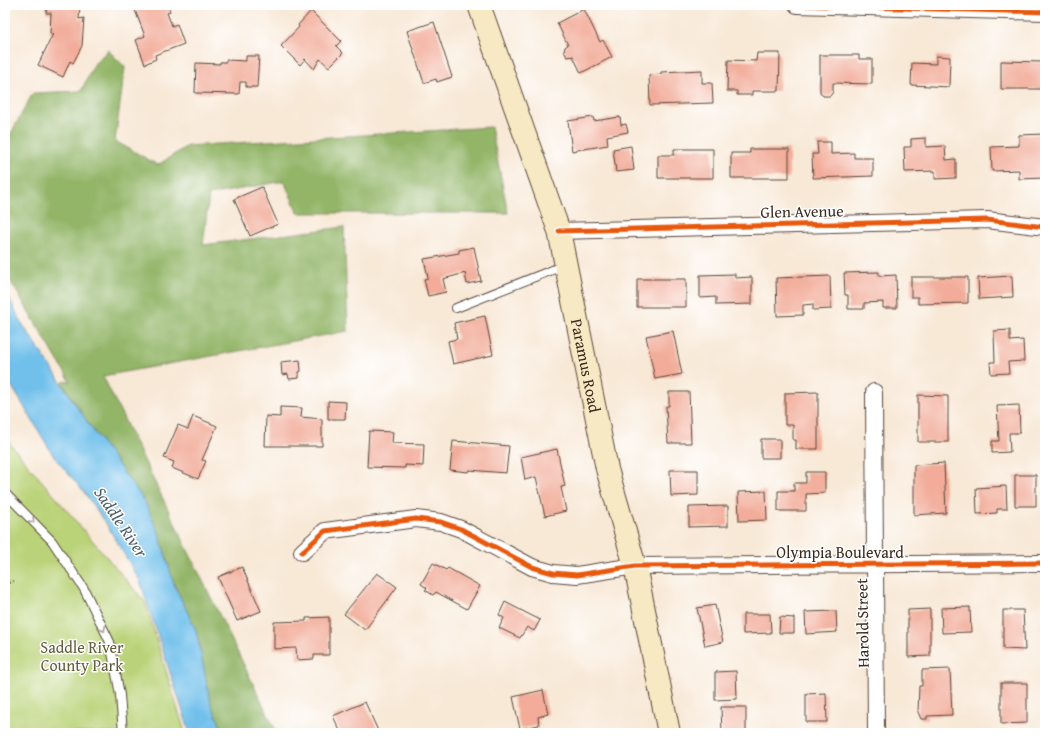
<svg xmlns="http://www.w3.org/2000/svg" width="1050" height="738" font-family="'Gentium Book Plus',serif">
  <rect width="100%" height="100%" fill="#fff"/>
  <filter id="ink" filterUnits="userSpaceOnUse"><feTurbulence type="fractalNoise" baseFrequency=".025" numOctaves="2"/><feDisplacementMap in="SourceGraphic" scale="8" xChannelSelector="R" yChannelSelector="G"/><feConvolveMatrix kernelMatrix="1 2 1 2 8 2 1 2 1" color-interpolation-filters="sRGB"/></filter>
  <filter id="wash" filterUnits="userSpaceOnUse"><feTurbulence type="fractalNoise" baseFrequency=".012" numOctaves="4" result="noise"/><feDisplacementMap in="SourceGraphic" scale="16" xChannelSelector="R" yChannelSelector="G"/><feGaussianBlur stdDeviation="0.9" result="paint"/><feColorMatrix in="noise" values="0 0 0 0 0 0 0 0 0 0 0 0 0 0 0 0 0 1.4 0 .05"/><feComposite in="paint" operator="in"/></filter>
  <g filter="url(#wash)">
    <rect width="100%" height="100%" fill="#f8e8d6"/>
    <path fill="#bad378" stroke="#7a7e4b" d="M5,438L145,602L185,733H5Z"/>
    <path fill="#93b568" stroke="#677043" d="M108,50L125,67L115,141L158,165L187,146L491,127L508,213H298L284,181L209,195L203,245L344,227L348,331L103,376L277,733H224L211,704L196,630L174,584L159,533L144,500L90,426L62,382L70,381L5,272V144L33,93L81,91L95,63Z"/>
    <path fill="#70c0eb" stroke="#567584" d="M5,290L21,322L90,426L144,500L159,533L174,584L196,630L211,704L224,733H190L140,581L108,527L84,492L55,458L5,375Z"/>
    <g id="blocks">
      <path fill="#f2ac99" d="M47,5H80L79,19L84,18L82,46L73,63L70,61L63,77L38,65L53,34H50L51,13H46Z
        M133,5H168L170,12L167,13L172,26L177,24L184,44L155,55L156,59L145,64L136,40L145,36Z
        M584,9L600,42L603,40L612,57L581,73L573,56L567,57L564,51L565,47L568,45L557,23Z
        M311,11L341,41L336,46L343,53L329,67L320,59L314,69L305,59L300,65L281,46L299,27L298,25Z
        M434,22L452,77L437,82L436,79L424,83L407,31Z
        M757,53H780L779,91H752V95H737V91H727L728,60L756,61Z
        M820,55H859V59H872V84L833,83V92L830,96H823L820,92Z
        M246,56H259L257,87H246V82H240L239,94L195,93L196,63L220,64V62H226V60L246,61Z
        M936,56L950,57L949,87L911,85L912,63L936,64Z
        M1001,61L1045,62V89H1001Z
        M702,70V83H712L713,103L650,105L649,75L661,74V72Z
        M593,117L594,121L620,117L621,125L626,124L628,132L607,136L608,145L572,151L568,121Z
        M1045,134V178L1019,179V170L992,171L991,147L1019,146V135Z
        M926,138V147L945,146L946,160L956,159V178L935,179V171L905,172L904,147H911V139Z
        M817,142H831V154L854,153V158H873V176L813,178L812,154H818Z
        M631,146L634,170L616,172L613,149Z
        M674,149H713V178H658V155H674Z
        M750,149H789V178H731V153H750Z
        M262,187L278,224L250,236L234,199Z
        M474,247L481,281L467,284L465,273L443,279L446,292L428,296L424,279L428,278L424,259L459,253V250Z
        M879,272V276L896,275L897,308H883V302L864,303V309H848V295H845L844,273Z
        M735,274V278L752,277V304L716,305V297L700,298V275Z
        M830,276L831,309L813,310V304L803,305V315L777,316L776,278Z
        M1012,276L1013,297L979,299L978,278Z
        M911,277H968V303L918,304V297H911Z
        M637,279H686V307H637Z
        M485,316L493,355L453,364L448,341L457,339L454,323Z
        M1010,330V341L1023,340L1024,361L1008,362L1009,373L991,374L990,362H995L994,331Z
        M673,331L682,374L655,379L646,336Z
        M300,360L301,371L299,372V378L289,379L288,374L282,375L281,362Z
        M669,392H689L691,443H668L666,406H669Z
        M818,392V449H796V440H793V425H785V393Z
        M918,395L948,396V442H918Z
        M328,401L346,402L345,419H328Z
        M1019,405L1020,433H1009L1010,452L992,453V441H999L997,406Z
        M280,407L302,408L301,417L322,419V446H265L266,416L280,417Z
        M193,416L217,426L202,460L206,461L198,479L172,468L174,462L164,458L178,425L188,429Z
        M369,431L393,432L392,443L424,444L423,466L405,465V468L367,467Z
        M761,439H780V458H761Z
        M453,441L509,446L506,473L469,470L468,472L450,470Z
        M557,449L565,486L561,487L566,511L545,516L536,477L525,480L521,457Z
        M944,463L946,513L914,515V465Z
        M670,470H698V495L671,496Z
        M806,472H825V493L806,494V511H778V491H794V483H806Z
        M1015,475H1036V506H1015Z
        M1006,486L1007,509H997V513L977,514L976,488Z
        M766,491L767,520L739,521L738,492Z
        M728,506V526L689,527V507Z
        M433,563L446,570L448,568L480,586L467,609L436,592L433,595L425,590L427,588L421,584Z
        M242,567L261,611L237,621L218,577Z
        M377,573L397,587L365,630L344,614Z
        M505,602L540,620L534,631L527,627L520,638L499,628L504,618L499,615Z
        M715,605L723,642L705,646L697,608Z
        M970,607L971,632L942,633L941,608Z
        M930,609V656L908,657V610Z
        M1003,610H1023L1025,650L1003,649Z
        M836,611L837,632L806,634L805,612Z
        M743,614H770L771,633L743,634Z
        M329,617V655H314V659L297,660L296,648L274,649V622L306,621V618Z
        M780,617L794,618V633H779Z
        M950,669L952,715L927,716V719H921L918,712L919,686H922V670Z
        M736,671L737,699L715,700V672Z
        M1001,683H1027V723L1001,724Z
        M543,690L548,714L538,717L539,725L520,729L513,697Z
        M826,693L827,722H806V694Z
        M365,702L379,733H341L333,716Z
        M721,707H746V733H722Z"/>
    </g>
  </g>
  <g filter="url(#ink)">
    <use href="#blocks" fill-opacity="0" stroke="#57463a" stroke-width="1"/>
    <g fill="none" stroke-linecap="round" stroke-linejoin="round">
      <g stroke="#57463a" stroke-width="10">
        <path id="service" d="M456,308L565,265
          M5,493L52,541L84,589L110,642L120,695L123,733"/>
      </g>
      <g stroke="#57463a" stroke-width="18">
        <path id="minor" d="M797,5L1045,12
          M559,231L987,220L1045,227
          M874,392L876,733
          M302,552L325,531L416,519L441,522L461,529L532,567L553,573L577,575L635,566L1045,563"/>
      </g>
      <g stroke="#57463a" stroke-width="24">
        <g id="secondary">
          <path id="s1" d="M479,5L559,231L607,469L635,566L669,733"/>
        </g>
      </g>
      <path stroke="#57463a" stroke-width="2.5" stroke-dasharray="1 3" stroke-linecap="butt" d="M5,584L16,580"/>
      <use href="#service" stroke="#fff" stroke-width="8"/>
      <use href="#minor" stroke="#fff" stroke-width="16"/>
      <use href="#secondary" stroke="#f6e9c3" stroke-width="22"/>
      <g stroke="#fff" stroke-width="8">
        <path id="cycleway" d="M797,5L1045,12
          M559,231L987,220L1045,227
          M302,552L325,531L416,519L441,522L461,529L532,567L553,573L577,575L635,566L1045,563"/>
      </g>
      <use href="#cycleway" stroke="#e8590c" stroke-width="5"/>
    </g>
    <defs><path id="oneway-chevron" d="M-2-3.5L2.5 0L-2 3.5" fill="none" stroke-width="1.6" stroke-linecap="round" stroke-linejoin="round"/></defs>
    <g stroke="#a79f9a">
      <use href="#oneway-chevron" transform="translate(32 521) rotate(46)"/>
      <use href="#oneway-chevron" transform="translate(103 629) rotate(64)"/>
    </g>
  </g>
  <g text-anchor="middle" stroke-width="3" stroke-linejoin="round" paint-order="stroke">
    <g font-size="16" fill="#3b2a1e" stroke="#fff">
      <text transform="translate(802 211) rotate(-1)" y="6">Glen Avenue</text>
      <text dy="6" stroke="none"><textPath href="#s1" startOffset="377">Paramus Road</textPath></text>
      <text x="840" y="558">Olympia Boulevard</text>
      <text transform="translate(862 623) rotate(-91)" y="6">Harold Street</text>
    </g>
    <g font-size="16" fill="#615d39" stroke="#fff">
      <text x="82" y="653">Saddle River<tspan x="82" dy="18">County Park</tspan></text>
    </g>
    <g font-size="17" font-style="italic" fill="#4e5e66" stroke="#fff">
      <text transform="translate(121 522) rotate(56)" y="6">Saddle River</text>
    </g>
  </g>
  <rect width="1050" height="738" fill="none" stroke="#fff" stroke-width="20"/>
</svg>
